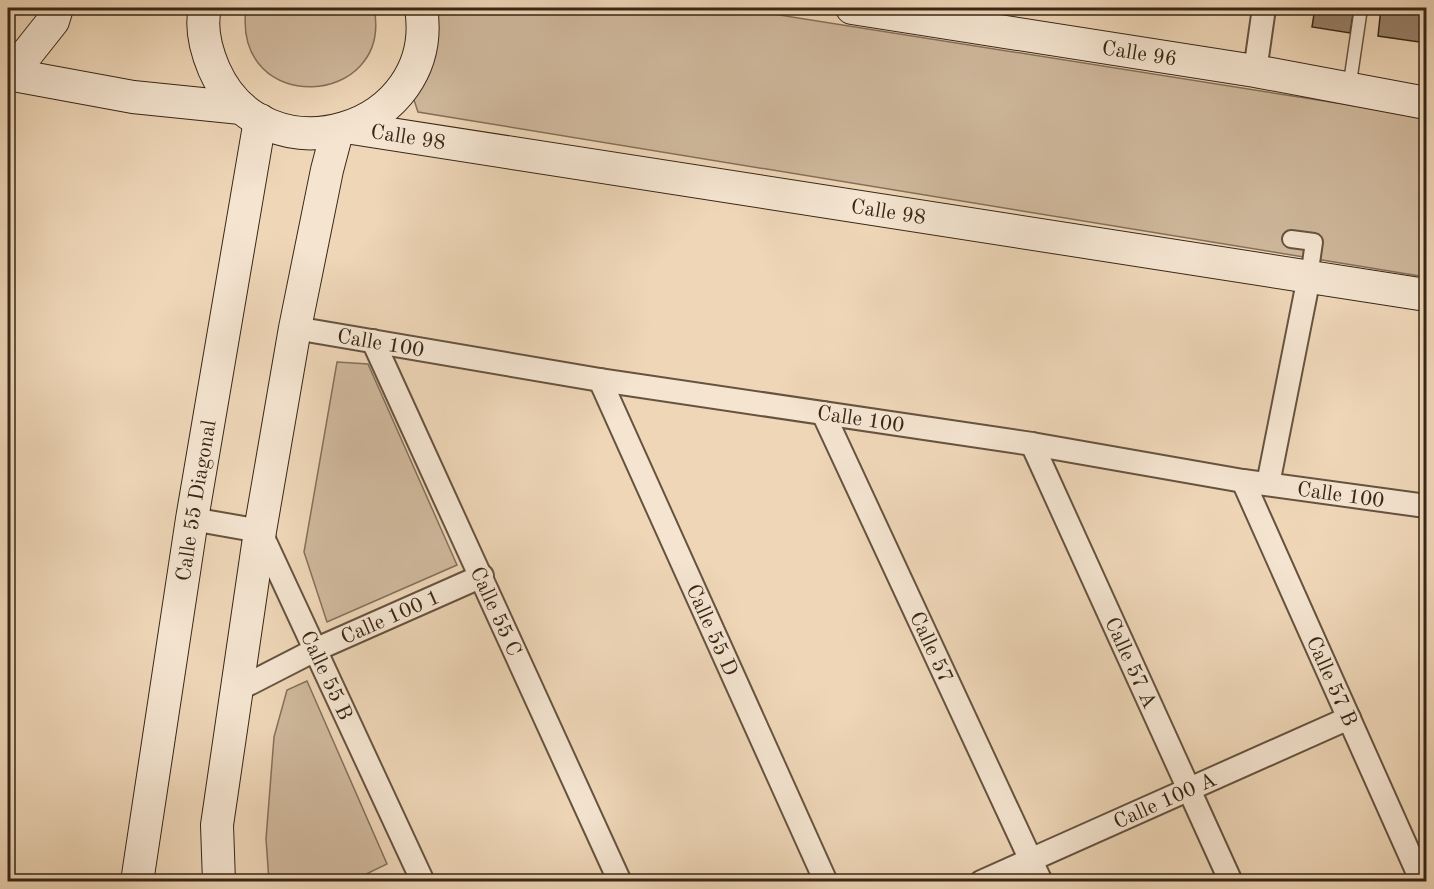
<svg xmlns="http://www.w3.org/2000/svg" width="1434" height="889" font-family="'Old Standard TT',serif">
  <rect width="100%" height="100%" fill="#eed6b7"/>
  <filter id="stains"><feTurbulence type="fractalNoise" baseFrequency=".00333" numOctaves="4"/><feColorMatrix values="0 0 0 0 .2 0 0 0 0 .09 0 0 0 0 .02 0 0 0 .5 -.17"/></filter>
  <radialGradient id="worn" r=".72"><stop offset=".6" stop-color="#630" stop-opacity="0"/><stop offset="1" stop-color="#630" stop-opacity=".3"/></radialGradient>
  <path fill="#cfb89c" stroke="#84705a" stroke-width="1.5" d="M246,8H374C394,108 232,118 246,8Z
    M435,8H735L1426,117V277L418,112L414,100L437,40Z
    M337,362L368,364L457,565L327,622L304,552Z
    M307,681L387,864L352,881H269L266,839L274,737L287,690Z"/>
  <path fill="#97826a" stroke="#382717" stroke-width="1.5" d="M1315,8H1354L1350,33L1312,27Z
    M1381,8H1426V43L1378,36Z"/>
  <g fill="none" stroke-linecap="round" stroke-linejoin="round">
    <g stroke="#66533f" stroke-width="15">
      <path id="service" d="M1349,89L1361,8"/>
    </g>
    <g stroke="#66533f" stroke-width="20">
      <path id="pedestrian" d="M1291,239L1314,242L1309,277"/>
    </g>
    <g stroke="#66533f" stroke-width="26">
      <g id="minor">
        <path d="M1255,71L1264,8"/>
        <path id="s1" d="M295,328L600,380L1032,444L1243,481L1426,506"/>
        <path id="s2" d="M373,341L620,882"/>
        <path id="s3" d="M600,380L826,882"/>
        <path id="s4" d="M823,413L1041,882"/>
        <path id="s5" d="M1032,444L1231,882"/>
        <path id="s6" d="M1243,481L1422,882"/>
        <path d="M1268,484L1309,277"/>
        <path id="s7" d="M192,519L260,531L423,882"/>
        <path id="s8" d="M235,691L317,649L482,576"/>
        <path id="s9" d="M981,882L1349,718"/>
      </g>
    </g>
    <g stroke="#382717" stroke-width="34">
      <g id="secondary">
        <path d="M205,8C200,29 206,50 214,69C265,185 441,131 421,8"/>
        <path id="s10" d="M852,8L1255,71L1426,103"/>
        <path d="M8,74L133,97L241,108"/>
        <path d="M11,74L53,21L57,8"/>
        <path id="s11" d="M352,128L1426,295"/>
        <path id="s12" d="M137,882L192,519L260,120"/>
        <path d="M219,882L217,825L260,531L295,328L327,170L337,132"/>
      </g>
    </g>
    <use href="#service" stroke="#f4e4d0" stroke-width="12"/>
    <use href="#pedestrian" stroke="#f4e4d0" stroke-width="16"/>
    <use href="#minor" stroke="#f4e4d0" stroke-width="22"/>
    <use href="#secondary" stroke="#f4e4d0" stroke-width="32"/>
  </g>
  <g text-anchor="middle" stroke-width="4.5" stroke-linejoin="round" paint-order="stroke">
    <g font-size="21" fill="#382717" stroke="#f4e4d0">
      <text dy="7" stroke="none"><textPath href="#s10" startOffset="291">Calle 96</textPath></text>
      <text dy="7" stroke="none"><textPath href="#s11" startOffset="57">Calle 98</textPath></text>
      <text dy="7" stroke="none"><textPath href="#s11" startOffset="543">Calle 98</textPath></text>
      <text dy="7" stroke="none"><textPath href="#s1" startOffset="87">Calle 100</textPath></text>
      <text dy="7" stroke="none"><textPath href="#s1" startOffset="573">Calle 100</textPath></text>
      <text dy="7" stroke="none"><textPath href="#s1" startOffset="1059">Calle 100</textPath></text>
      <text dy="7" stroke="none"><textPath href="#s12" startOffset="386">Calle 55 Diagonal</textPath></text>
      <text dy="7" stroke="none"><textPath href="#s2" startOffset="297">Calle 55 C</textPath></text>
      <text dy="7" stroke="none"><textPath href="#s8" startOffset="172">Calle 100 1</textPath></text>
      <text dy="7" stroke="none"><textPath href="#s3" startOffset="274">Calle 55 D</textPath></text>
      <text dy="7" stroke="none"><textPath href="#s4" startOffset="258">Calle 57</textPath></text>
      <text dy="7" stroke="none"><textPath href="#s5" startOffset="240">Calle 57 A</textPath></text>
      <text dy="7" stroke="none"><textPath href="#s7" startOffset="228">Calle 55 B</textPath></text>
      <text dy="7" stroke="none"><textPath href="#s6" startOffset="219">Calle 57 B</textPath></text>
      <text dy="7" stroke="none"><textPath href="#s9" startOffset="201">Calle 100 A</textPath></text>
    </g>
  </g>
  <rect width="1434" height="889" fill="none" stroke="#eed6b7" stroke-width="30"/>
  <rect x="9" y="9" width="1416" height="871" fill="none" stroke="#382717" stroke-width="3"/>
  <rect x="15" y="15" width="1404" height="859" fill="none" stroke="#382717" stroke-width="1.5"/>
  <rect width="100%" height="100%" filter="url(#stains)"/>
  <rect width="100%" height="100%" fill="url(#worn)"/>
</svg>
